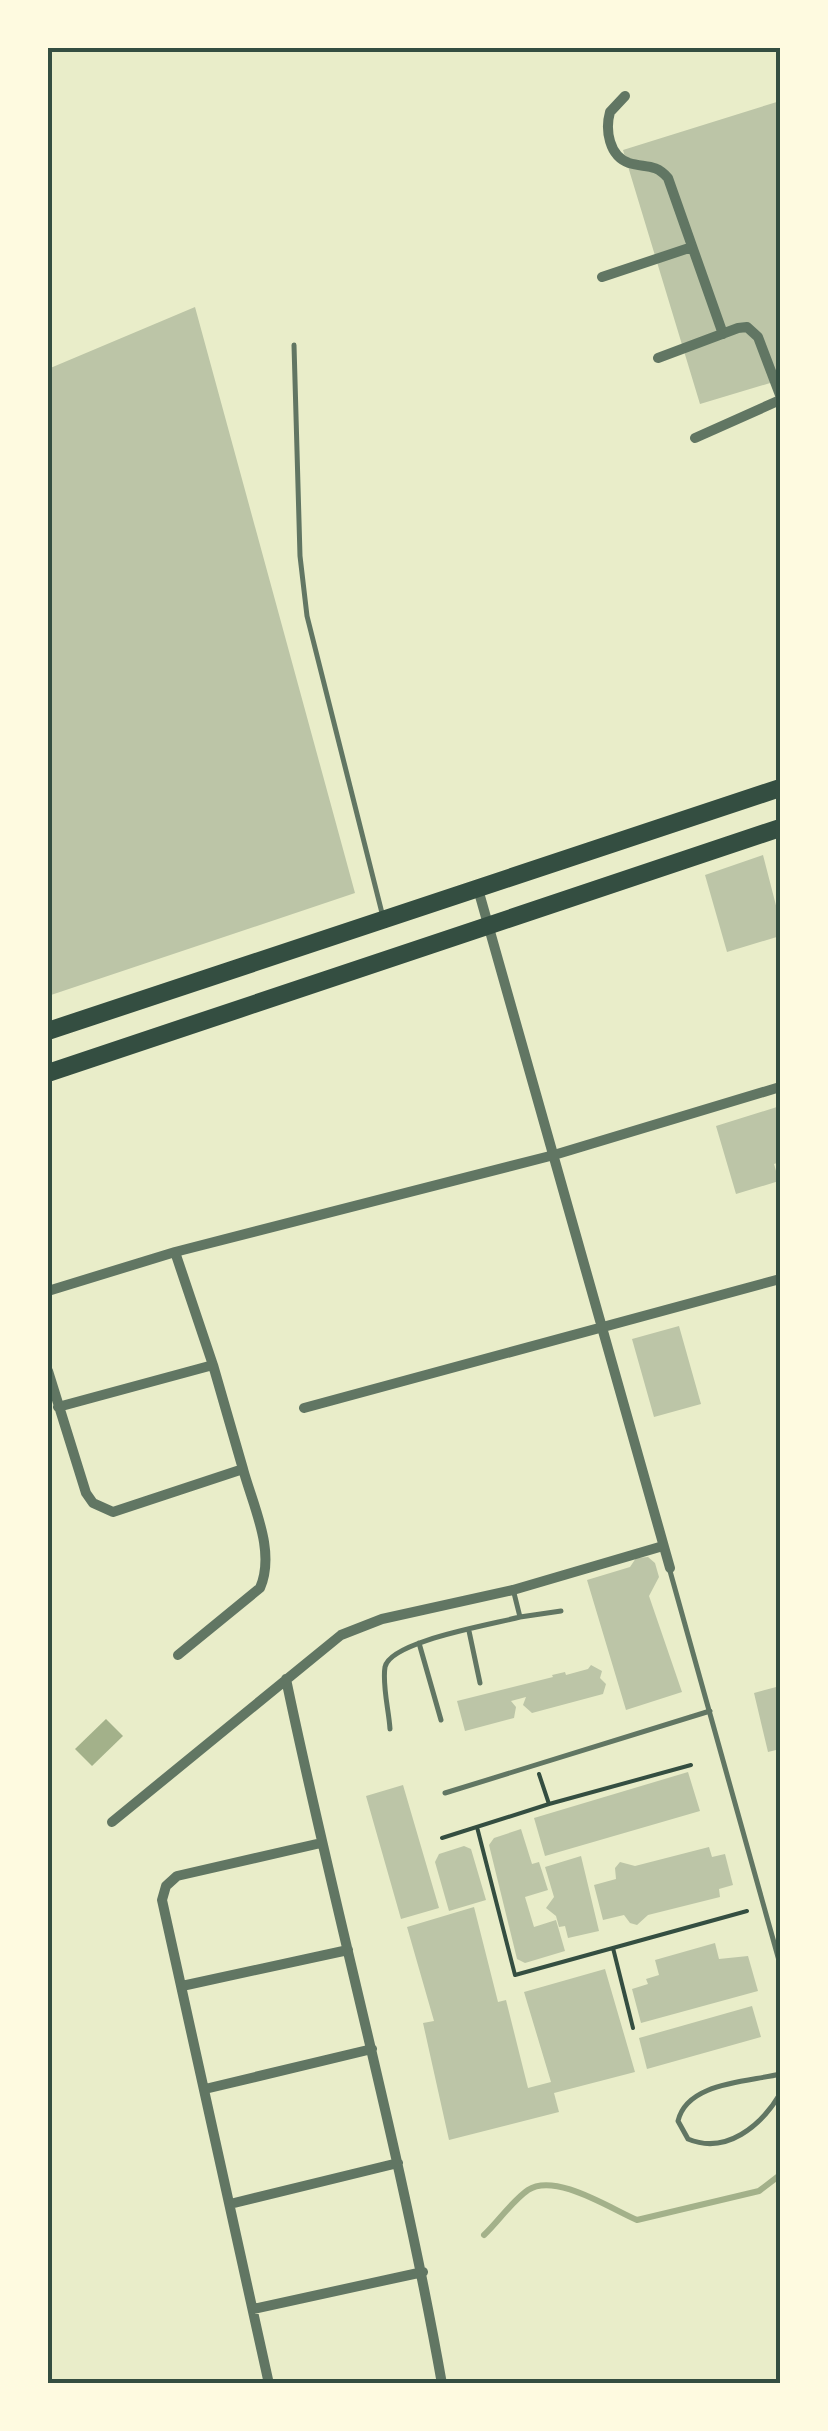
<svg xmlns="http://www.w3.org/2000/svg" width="828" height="2431" font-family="'Noto Sans',sans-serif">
  <rect width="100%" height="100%" fill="#e9edc9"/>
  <path fill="#a3b18a" d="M106,1719L123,1736L92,1766L75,1749Z"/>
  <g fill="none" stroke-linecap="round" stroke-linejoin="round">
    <path stroke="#a3b18a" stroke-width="6" d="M484,2235C498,2222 512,2201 528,2190C555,2172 611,2209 637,2220L759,2191L780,2175"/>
  </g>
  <path fill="#bcc5a7" d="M780,101V380L700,404L623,150Z
    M195,307L355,893L48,996V369Z
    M763,855L780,921V936L727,952L705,875Z
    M780,1106V1162L774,1164L779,1181L736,1194L716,1126Z
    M679,1326L701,1404L654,1417L632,1339Z
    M648,1557L655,1563L659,1577L649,1596L682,1692L626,1710L587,1580L630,1567L636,1558Z
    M591,1665L602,1671L600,1678L606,1684L603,1694L532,1713L523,1705L526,1697L511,1701L516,1707L514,1718L465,1731L457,1701L553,1677L552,1675L565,1672L566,1675L588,1669Z
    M780,1686V1749L768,1752L754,1693Z
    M688,1772L700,1811L545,1856L534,1818Z
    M403,1785L439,1908L401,1919L366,1796Z
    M521,1829L532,1864L539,1862L548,1890L525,1897L534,1927L556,1920L565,1951L525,1963L517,1959L489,1845L494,1838Z
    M464,1846L471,1849L486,1900L449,1911L435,1862L439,1854Z
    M709,1847L712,1857L725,1854L733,1885L719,1889L720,1897L648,1915L637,1925L630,1923L624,1915L603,1920L594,1885L616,1879L615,1868L620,1862L635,1866Z
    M581,1856L599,1931L568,1938L565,1926L559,1927L556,1916L546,1908L554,1897L545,1867Z
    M474,1907L498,2002L506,2000L528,2088L551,2082L524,1992L605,1969L635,2072L554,2093L559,2112L449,2140L423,2023L434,2021L407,1927Z
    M715,1943L719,1959L748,1956L758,1991L641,2023L632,1989L648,1984L646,1979L659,1975L655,1960Z
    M752,2006L761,2037L647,2069L639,2038Z"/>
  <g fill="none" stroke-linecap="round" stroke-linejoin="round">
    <path stroke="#344e41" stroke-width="4" d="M549,1804L691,1765
      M477,1827L515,1975L747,1911
      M442,1838L549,1804L539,1774
      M613,1948L633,2028"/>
    <path stroke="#617663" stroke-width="5" d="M294,345L300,556L307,616L382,913
      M670,1571L780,1964
      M520,1617L561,1611
      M469,1631L480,1683
      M419,1643L441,1720
      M390,1729C389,1711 382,1685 385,1667C390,1641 495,1624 520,1617L514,1593
      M445,1793L710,1711
      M780,2074C748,2082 687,2082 678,2121L688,2139C726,2155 761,2126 780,2094"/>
    <path stroke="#617663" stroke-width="10" d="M625,96L610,112C605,130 609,156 629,163C645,168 655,163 668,178L723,334
      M602,277L692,247
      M658,358L738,328L747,327L758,337L780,395
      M695,438L780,400
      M478,889L670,1568
      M175,1252L213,1365L243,1469
      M48,1291L175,1252L554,1155L780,1087
      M48,1371L86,1493L93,1503L113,1512L243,1469C253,1506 276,1551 260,1588L178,1655
      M58,1407L213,1365
      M304,1408L780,1279
      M286,1679C335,1914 400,2146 442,2384
      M112,1822L341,1635L382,1619L513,1590L663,1546
      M182,1986L348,1950
      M205,2089L372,2049
      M230,2204L398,2163
      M253,2309L423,2272
      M269,2384L162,1900L166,1886L177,1876L321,1843"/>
    <path stroke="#344e41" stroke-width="18" d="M48,1031L780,788
      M48,1073L780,828"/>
  </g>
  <rect width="828" height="2431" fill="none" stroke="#fefae0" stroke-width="100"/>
  <rect x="50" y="50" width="728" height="2331" fill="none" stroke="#344e41" stroke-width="4"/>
</svg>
